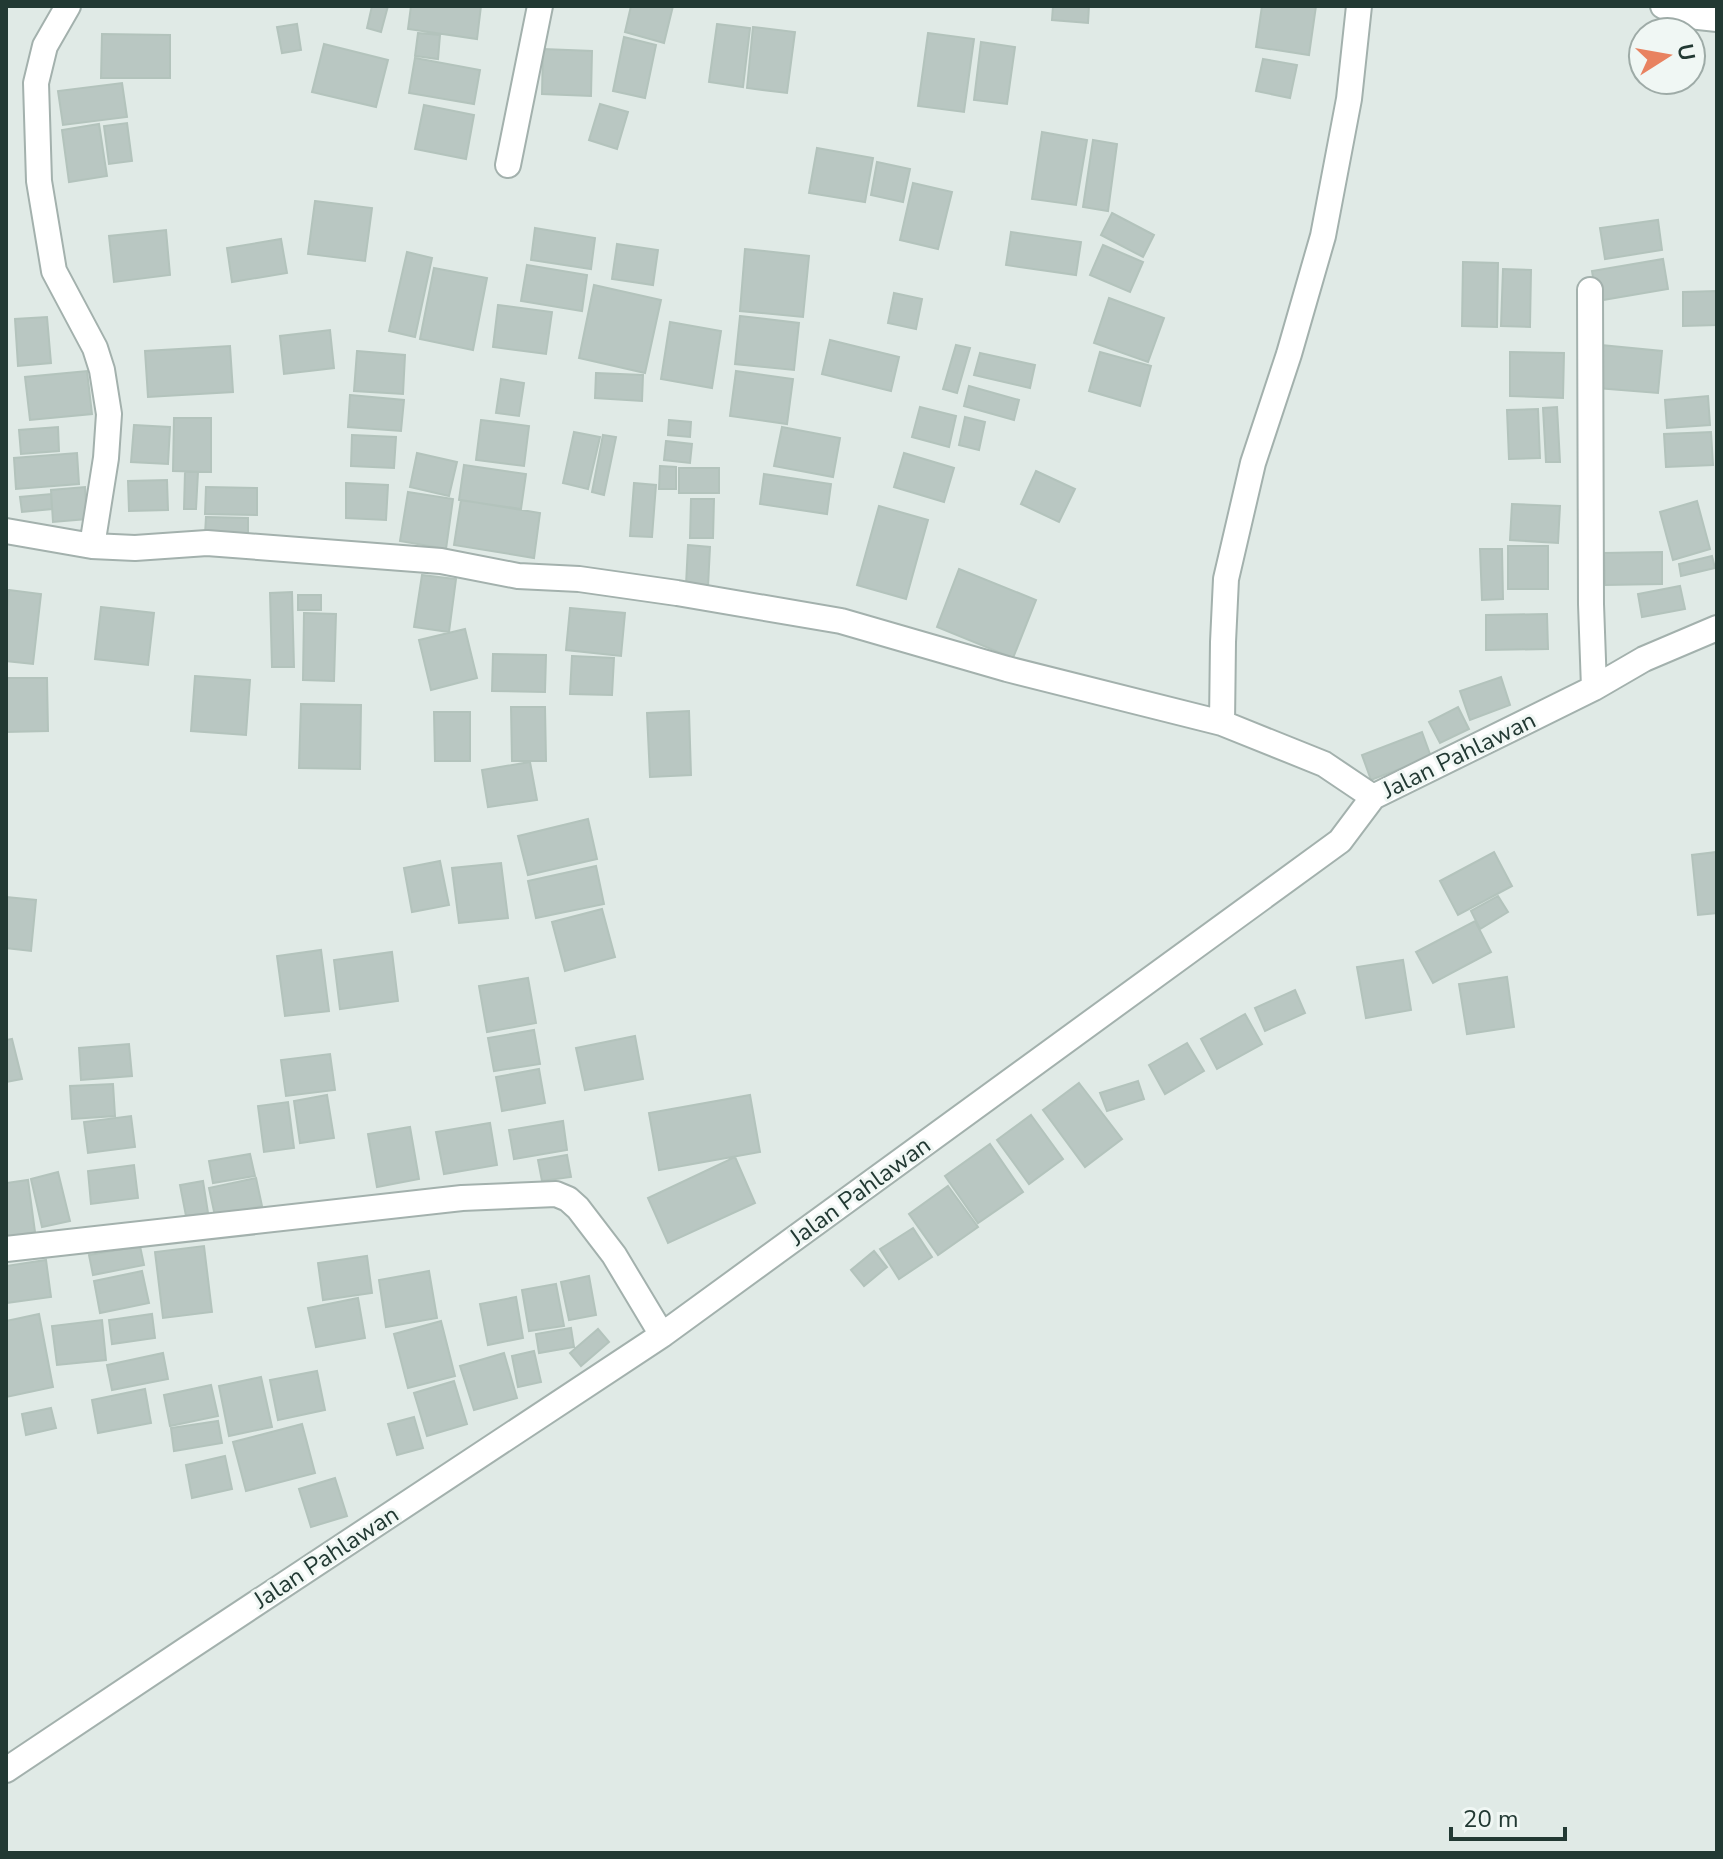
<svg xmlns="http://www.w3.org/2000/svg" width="1723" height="1859" font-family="'Nunito Sans',sans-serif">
  <rect width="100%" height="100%" fill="#e0eae6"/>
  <path fill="#b9c7c2" stroke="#b3c3bc" stroke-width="2" d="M372,6H388L381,32L367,28Z
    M411,6H481L477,39L408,29Z
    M631,6H673L664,43L625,32Z
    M1053,6H1089L1088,23L1052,20Z
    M1262,6H1316L1309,55L1256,47Z
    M297,24L301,50L282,53L277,27Z
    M717,24L750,28L743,87L709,82Z
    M753,27L795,32L787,93L747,88Z
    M418,33L440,35L438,59L415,56Z
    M928,33L974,39L964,112L918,106Z
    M102,34L170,35V78H101Z
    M624,37L656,45L645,98L613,91Z
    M981,42L1015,47L1007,104L974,100Z
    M324,44L388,60L376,107L312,92Z
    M543,49L592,51L591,96L542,94Z
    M415,58L480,70L474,104L409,93Z
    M1263,59L1297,65L1290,98L1256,91Z
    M122,83L127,117L63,125L58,91Z
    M600,104L628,112L617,149L589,140Z
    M424,105L474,115L466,159L415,149Z
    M127,123L132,161L109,164L104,126Z
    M99,124L107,176L69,182L62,130Z
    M1042,132L1087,140L1076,205L1032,199Z
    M1093,140L1117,144L1108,211L1083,207Z
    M817,148L873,158L865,202L809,193Z
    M877,162L910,169L903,202L871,195Z
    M913,183L952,192L938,249L900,240Z
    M315,201L372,208L365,261L308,254Z
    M1112,213L1154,235L1143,257L1101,235Z
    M1658,220L1662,250L1605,259L1600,228Z
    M535,228L595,238L591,269L531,260Z
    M166,230L170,275L114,282L109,236Z
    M1011,232L1081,242L1076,275L1006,265Z
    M281,239L287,273L232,282L227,248Z
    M617,244L658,250L653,285L612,279Z
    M1103,245L1143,262L1130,292L1090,275Z
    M745,249L809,256L803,317L740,311Z
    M407,252L432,258L415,337L389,331Z
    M1663,259L1668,289L1597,301L1592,271Z
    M1463,262L1498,263L1497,327L1462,326Z
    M527,265L587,275L582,311L521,301Z
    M434,268L487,278L473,350L420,339Z
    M1503,269L1531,270L1530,327L1501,326Z
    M594,285L661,300L645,373L579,358Z
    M1717,291V325L1683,326V292Z
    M894,293L922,299L916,329L888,323Z
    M1109,298L1164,318L1148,362L1094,343Z
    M498,305L552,312L546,354L493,347Z
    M740,316L799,323L794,370L735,364Z
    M47,317L51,363L18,366L15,319Z
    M670,322L721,331L712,388L661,379Z
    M330,330L334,368L284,374L280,336Z
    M830,340L899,357L891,391L822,374Z
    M956,345L970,348L957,393L943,389Z
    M1601,345L1662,351L1658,393L1597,388Z
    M230,346L233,392L148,397L145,351Z
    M357,351L405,355L403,394L354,391Z
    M1100,352L1151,366L1140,406L1089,391Z
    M1510,352L1564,353L1563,398L1510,396Z
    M980,353L1035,365L1030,388L974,375Z
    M87,371L92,414L30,420L25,377Z
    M736,371L793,379L787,424L730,416Z
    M596,373L643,375L642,401L595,398Z
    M501,379L524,383L519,416L496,413Z
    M969,386L1019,400L1014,420L964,406Z
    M350,395L404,400L401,431L348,427Z
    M1708,396L1710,425L1667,428L1665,400Z
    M920,407L956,416L949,447L912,437Z
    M1557,407L1560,462H1546L1543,408Z
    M1538,409L1540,458L1509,459L1507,410Z
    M965,417L985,422L979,450L959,445Z
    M174,418H211V472L173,471Z
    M481,420L529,426L524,466L476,460Z
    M669,420L691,422L690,437L668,435Z
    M134,425L170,427L168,464L131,462Z
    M58,427L59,451L21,454L19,430Z
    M782,427L840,438L833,477L774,466Z
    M574,432L600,437L588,489L563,483Z
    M1711,432L1713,465L1666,467L1664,434Z
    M352,435L396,437L394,468L351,466Z
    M603,435L616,437L604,495L592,492Z
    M666,441L692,444L690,463L664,460Z
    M77,453L79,484L16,489L14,458Z
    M417,453L457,462L449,496L410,487Z
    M904,453L954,468L944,502L894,487Z
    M464,465L526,474L521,509L459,500Z
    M660,466L676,467V489H659Z
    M679,468H719V493H679Z
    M1036,471L1075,489L1059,522L1021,504Z
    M185,472H198L196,509H184Z
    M764,474L831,484L827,514L760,504Z
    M167,480L168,510L129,511L128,481Z
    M346,483L388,485L386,520L346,518Z
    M634,483L656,485L652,537L630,536Z
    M85,487L87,519L53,522L51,490Z
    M206,487L257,488V515L205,514Z
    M408,492L453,499L446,549L400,541Z
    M51,494L52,509L22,512L20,497Z
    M691,499H714L713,538H690Z
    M461,500L540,513L534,558L454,545Z
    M1697,501L1710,549L1673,560L1660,512Z
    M1512,504L1560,506L1558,543L1510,540Z
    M879,506L928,520L906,599L857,585Z
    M206,517L248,518V535L205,534Z
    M688,545L710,547L708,587L686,585Z
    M1508,546H1548V589H1508Z
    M1480,549H1502L1503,599L1482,600Z
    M1662,552V584L1605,585L1604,553Z
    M1712,556L1715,568L1681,576L1679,564Z
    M959,569L1036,600L1013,658L937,627Z
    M422,575L456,579L449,632L414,627Z
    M1680,586L1685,609L1642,617L1638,594Z
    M9,590L41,594L33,664L6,661V620Z
    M292,592L294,667H272L270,593Z
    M298,595H321V610H298Z
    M101,607L154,613L148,665L95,659Z
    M570,608L625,613L621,656L566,650Z
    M304,613L336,614L334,681L303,680Z
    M1547,614L1548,649L1486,650V615Z
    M465,629L477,678L431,690L419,640Z
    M493,654L546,655L545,692L492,691Z
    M572,656L614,658L612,695L570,694Z
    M195,676L250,680L246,735L191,731Z
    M1501,677L1510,705L1470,720L1460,691Z
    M6,678H47L48,731L6,732Z
    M301,704L361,705L360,769L299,768Z
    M511,707H545L546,761H512Z
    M1458,707L1469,729L1440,743L1429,722Z
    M689,711L691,775L650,777L647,713Z
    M434,712H470V761H435Z
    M1422,732L1431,757L1371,780L1362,755Z
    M530,762L537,800L488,807L482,770Z
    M588,819L597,859L528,875L518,836Z
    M1494,852L1512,886L1458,915L1440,881Z
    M1717,852V913L1698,915L1692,855Z
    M440,861L449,905L412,912L404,868Z
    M501,863L508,918L459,923L452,868Z
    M596,866L604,904L536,918L528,881Z
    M1498,896L1508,912L1480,929L1471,911Z
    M6,897L36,900L31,951L6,948Z
    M602,909L615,957L565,971L552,922Z
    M1475,921L1491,952L1433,983L1416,952Z
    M321,950L329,1011L285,1016L277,956Z
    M392,952L398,1001L340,1009L334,960Z
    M1403,960L1411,1010L1366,1018L1357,967Z
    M1507,977L1514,1027L1467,1034L1459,984Z
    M528,978L536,1023L487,1032L479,986Z
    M1295,990L1305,1013L1265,1031L1255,1008Z
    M1245,1014L1262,1044L1217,1069L1201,1039Z
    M534,1030L540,1064L494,1071L488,1038Z
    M635,1036L643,1079L585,1090L576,1048Z
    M12,1039L22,1079L6,1082V1040Z
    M1187,1043L1204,1071L1165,1094L1149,1065Z
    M129,1044L132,1076L81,1080L79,1048Z
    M330,1054L335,1090L286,1096L281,1060Z
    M539,1069L545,1103L502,1111L496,1077Z
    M1138,1081L1144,1099L1107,1111L1100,1093Z
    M1079,1083L1122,1139L1085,1167L1043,1110Z
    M113,1084L115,1116L72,1119L70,1086Z
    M327,1095L334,1138L300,1143L294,1101Z
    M750,1095L760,1152L659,1170L649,1113Z
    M288,1102L294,1148L264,1152L258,1106Z
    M1031,1115L1063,1159L1029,1184L997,1140Z
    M131,1116L135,1147L88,1153L84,1122Z
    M563,1121L567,1150L514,1159L509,1130Z
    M490,1123L497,1165L444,1174L436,1132Z
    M410,1127L419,1179L377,1187L368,1134Z
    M990,1144L1023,1192L978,1223L945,1176Z
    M250,1154L255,1176L213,1183L209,1161Z
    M567,1155L571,1177L542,1181L538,1160Z
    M735,1157L755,1203L668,1243L648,1198Z
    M134,1165L138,1198L91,1204L88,1171Z
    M58,1172L70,1221L42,1227L31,1179Z
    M256,1178L262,1206L215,1216L209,1188Z
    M28,1180L35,1232L6,1237V1183Z
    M203,1181L208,1213L186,1216L180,1185Z
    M948,1186L978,1227L938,1255L909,1214Z
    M913,1228L932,1257L899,1279L880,1249Z
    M140,1246L144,1265L93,1275L89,1255Z
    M204,1246L212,1312L163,1318L155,1252Z
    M874,1251L887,1267L864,1286L851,1270Z
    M367,1256L372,1293L323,1300L318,1263Z
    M46,1260L51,1297L6,1303V1266Z
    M142,1271L149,1303L100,1313L94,1281Z
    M429,1271L437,1318L386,1327L379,1280Z
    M589,1276L596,1315L569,1320L561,1282Z
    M556,1284L564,1326L529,1331L522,1290Z
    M516,1297L523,1338L488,1345L480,1304Z
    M358,1298L365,1338L316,1347L308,1308Z
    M39,1314L53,1387L6,1397V1321Z
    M152,1314L155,1338L112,1344L109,1320Z
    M102,1320L106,1360L57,1365L52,1326Z
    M441,1321L455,1376L408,1388L394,1334Z
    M571,1328L574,1347L539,1353L536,1334Z
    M598,1329L609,1342L581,1366L570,1353Z
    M534,1351L541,1382L518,1387L512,1356Z
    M163,1353L168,1379L112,1390L107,1365Z
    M504,1353L517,1398L474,1410L460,1366Z
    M317,1371L325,1410L278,1420L270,1380Z
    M261,1377L272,1427L229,1436L219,1386Z
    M454,1381L467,1424L427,1436L414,1393Z
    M211,1385L218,1416L170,1426L164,1395Z
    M145,1389L151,1423L98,1433L92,1400Z
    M51,1408L56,1428L26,1435L22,1414Z
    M414,1417L423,1448L397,1455L388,1424Z
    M218,1421L222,1443L174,1451L171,1428Z
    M302,1424L315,1473L246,1491L233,1442Z
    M225,1456L232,1489L192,1498L186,1465Z
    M335,1478L347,1516L311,1527L299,1489Z"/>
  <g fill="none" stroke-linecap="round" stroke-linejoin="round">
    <g stroke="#a3b1ad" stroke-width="28">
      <path id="minor" d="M68,6L45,46L36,83L39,181L54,271L95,348L102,370L109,414L106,458L92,546
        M1663,6L1680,15L1717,19
        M508,165L540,6
        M1590,290L1591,604L1594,688
        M6,531L92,546L135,548L207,543L441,561L518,576L579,579L677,593L841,621L1007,669L1222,723L1324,764L1373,797
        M1222,723L1223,642L1226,579L1253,463L1289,354L1323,236L1349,99L1359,6
        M6,1249L462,1198L556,1194L568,1199L578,1208L614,1255L662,1335
        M6,1770L187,1649L662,1335L1340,841L1373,797L1594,688L1644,659L1717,628"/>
    </g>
    <use href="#minor" stroke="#fff" stroke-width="24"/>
  </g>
  <g text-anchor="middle" stroke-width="6" stroke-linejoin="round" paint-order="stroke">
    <g font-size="24" fill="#223933" stroke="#f0f7f4">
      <text transform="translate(1459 755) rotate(-26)" y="8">Jalan Pahlawan</text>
      <text transform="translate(860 1191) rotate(-36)" y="8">Jalan Pahlawan</text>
      <text transform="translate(326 1557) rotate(-33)" y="8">Jalan Pahlawan</text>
    </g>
  </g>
  <rect width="1723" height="1859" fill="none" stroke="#223933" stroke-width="16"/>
  <g transform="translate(1667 56) rotate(79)"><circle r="38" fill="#f0f7f4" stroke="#9eaba7" stroke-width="2"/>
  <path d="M0-6L14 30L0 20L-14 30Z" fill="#e88260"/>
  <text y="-12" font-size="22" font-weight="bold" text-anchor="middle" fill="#223933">U</text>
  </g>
  <path d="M1451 1827v12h114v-12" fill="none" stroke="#223933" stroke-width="4"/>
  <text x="1463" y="1827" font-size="24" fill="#223933" stroke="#f0f7f4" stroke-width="6" paint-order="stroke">20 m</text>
</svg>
